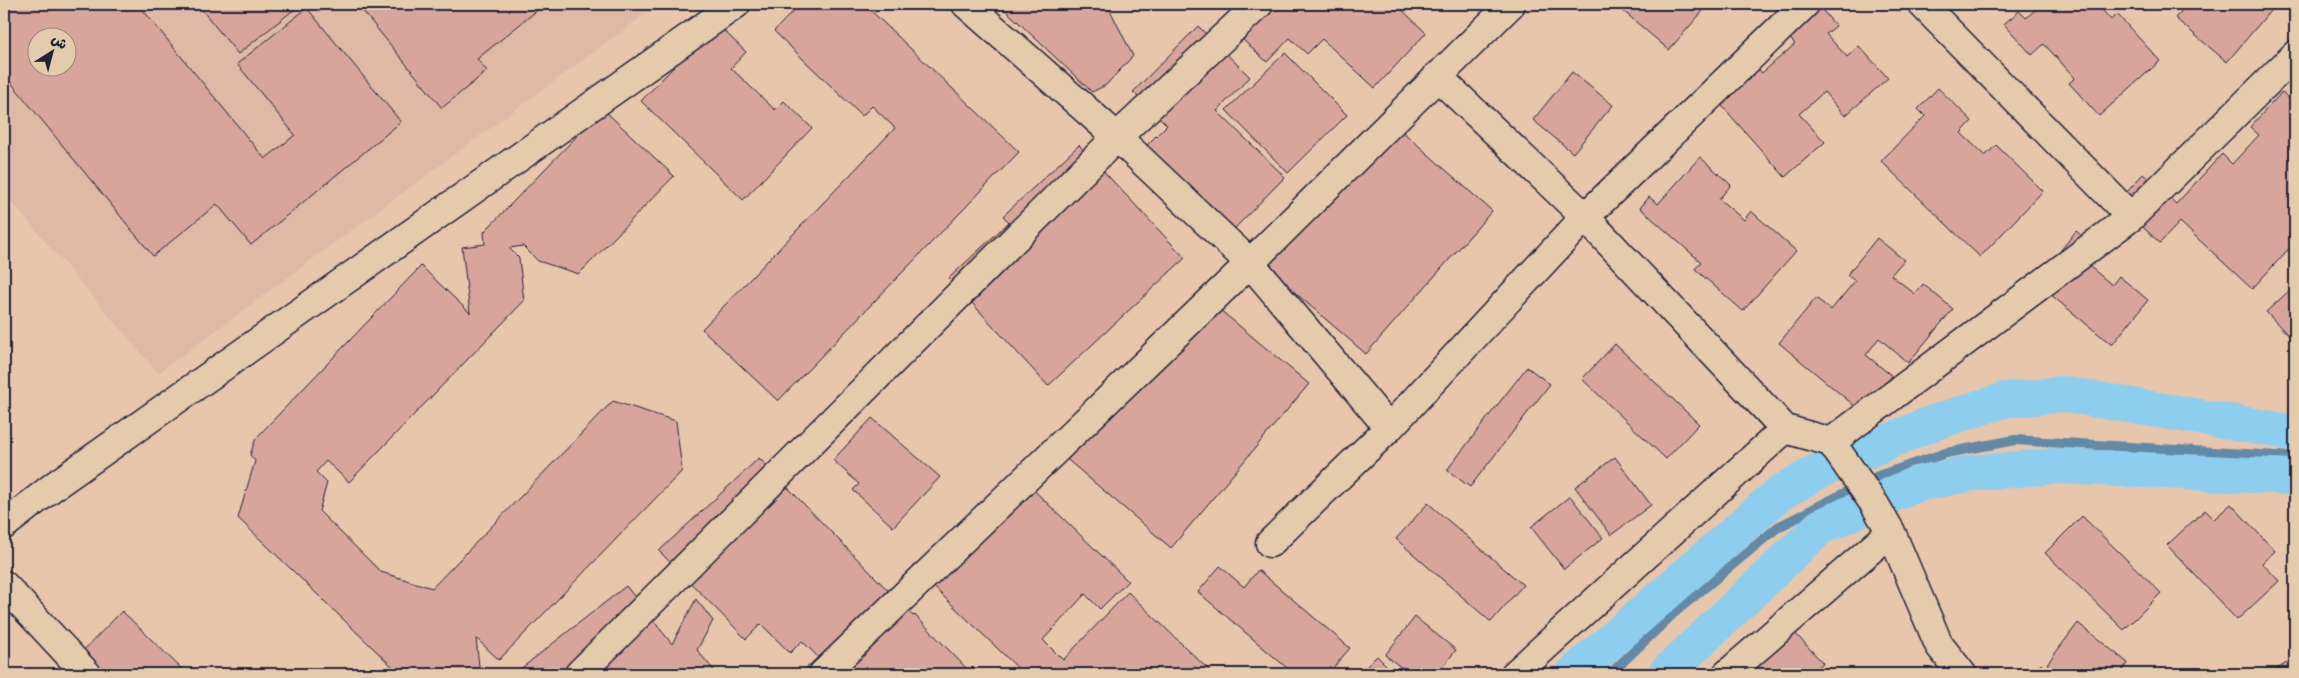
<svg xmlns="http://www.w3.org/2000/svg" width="2299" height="678" font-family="'Playpen Sans','Playpen Sans Arabic',sans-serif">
  <rect width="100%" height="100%" fill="#e8c6ac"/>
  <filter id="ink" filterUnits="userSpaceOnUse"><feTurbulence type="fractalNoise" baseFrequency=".02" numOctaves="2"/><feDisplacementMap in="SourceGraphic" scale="10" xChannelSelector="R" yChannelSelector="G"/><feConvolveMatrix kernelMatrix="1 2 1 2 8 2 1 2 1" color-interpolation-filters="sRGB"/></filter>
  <g filter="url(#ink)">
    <path fill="#dfb9a5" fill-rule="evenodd" d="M4,4H659L158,373L4,193ZM38,38H68V68H38Z"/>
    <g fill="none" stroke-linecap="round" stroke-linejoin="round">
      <path stroke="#6289a6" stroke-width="10" d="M1610,674L1674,613L1778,527L1878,476L1946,453L2015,440L2295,457"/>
      <path stroke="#8dceee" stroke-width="36" d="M1573,674L1780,493L1817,472L1930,424L2004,400L2062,394L2295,433
        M1665,674L1820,527L1916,484L1973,473L2055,466L2295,477"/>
    </g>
    <path fill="#d7a59c" stroke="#22223b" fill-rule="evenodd" d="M4,4H138L265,159L295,135L237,64L307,8L401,122L251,245L217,204L153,256L4,74ZM38,38H68V68H38Z
      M197,4H301L238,54Z
      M357,4H545L477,59L487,71L442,108Z
      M800,4H864L1019,152L778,401L702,329L895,128L872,106L862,116L774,31Z
      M999,4H1107L1133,56L1106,85L1092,92Z
      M1237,4H1396L1426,33L1375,88L1322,39L1307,54L1290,38L1267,62L1243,40L1258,23Z
      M1615,4H1709L1669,50Z
      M1817,4L1836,26L1826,34L1847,57L1859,46L1888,78L1845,116L1824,92L1799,114L1825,142L1785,177L1715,98L1754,64L1762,73L1795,44L1783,31Z
      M2042,4H2097L2111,20L2117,14L2160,61L2099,116L2069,83L2075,78L2044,44L2032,55L2004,24L2019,11L2026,18Z
      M2188,4H2276L2227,62L2175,18Z
      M716,23L746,52L731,68L775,110L784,101L812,128L743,200L641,101Z
      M1198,26L1250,77L1217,111L1285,177L1233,230L1146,146L1167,125L1133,92Z
      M1285,53L1347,115L1288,173L1226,110Z
      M1572,72L1613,105L1573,153L1533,120Z
      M1938,88L1972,121L1961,133L1985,156L1996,145L2043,191L1980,257L1881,161L1925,116L1918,109Z
      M2282,92L2295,104V242L2252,289L2180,222L2160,243L2117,203L2143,174L2176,204L2222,154L2232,164L2259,135L2250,127Z
      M603,109L674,176L579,274L538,261L523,246L509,248L519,258L524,301L349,482L326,461L316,472L327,483L319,511L381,572L432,588L613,401L676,421L682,471L499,660L476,638L479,666L472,674H400L238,518L255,461L250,455L256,438L421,266L470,313L462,247L485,244L484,232Z
      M1394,124L1492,211L1366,354L1256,259Z
      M1079,145L1185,258L1048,386L949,278L1009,222L1003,216Z
      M1700,157L1731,185L1719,199L1744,220L1751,211L1796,251L1743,311L1695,269L1701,262L1640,208L1649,197L1658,204Z
      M2076,231L2101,251L2089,266L2112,285L2119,276L2148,300L2112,345L2045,290L2050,264Z
      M1877,238L1904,260L1891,275L1915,294L1923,284L1953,309L1908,363L1879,338L1866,355L1892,376L1862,412L1779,343L1816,298L1831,310L1855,281L1847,275Z
      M2290,290L2295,295V342L2266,312Z
      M1201,294L1309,384L1171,548L1062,455Z
      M1615,344L1699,424L1666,459L1582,379Z
      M1527,367L1550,384L1470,487L1447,470Z
      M872,418L940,477L893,527L853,490L859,484L833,460Z
      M1615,457L1651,505L1611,535L1575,487Z
      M759,458L913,616L915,615L972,674H800L818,657L802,641L790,653L761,624L746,639L659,551Z
      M1015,472L1128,581L1100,609L1085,594L1043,640L1063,660L1128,592L1213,674H1024L916,570Z
      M1570,496L1603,538L1564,569L1531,527Z
      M1428,503L1523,585L1491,622L1396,539Z
      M2231,504L2275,551L2262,563L2279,581L2237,620L2167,545L2205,510L2214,519Z
      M2082,516L2161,593L2124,630L2045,553Z
      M1220,566L1244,587L1258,570L1350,648L1328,674H1294L1198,592Z
      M626,586L672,644L696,599L713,621L697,650L717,674H514Z
      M122,611L187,674H82L71,663Z
      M1779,616L1823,663L1810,674H1763L1741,650Z
      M1415,617L1456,650L1437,674H1410L1385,655Z
      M2078,623L2128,663L2119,674H2060L2047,664Z
      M1377,656L1395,674H1359Z
      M2295,658V674H2269Z
      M2041,664L2051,674H2031Z"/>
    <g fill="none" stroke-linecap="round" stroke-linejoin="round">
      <g stroke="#22223b" stroke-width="31">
        <path id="minor" d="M966,4L1117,137L1250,263L1389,428
          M1922,4L2131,217
          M1437,76L1585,217L1785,429L1831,442L2131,217L2295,55
          M1831,442L1875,505L1891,532L1939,645L1962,674
          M1270,543L1389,428L1585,217L1805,4
          M4,585L87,674
          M579,674L1117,137L1259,4
          M823,674L1250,263L1511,4
          M1515,674L1785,429
          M1727,674L1891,532"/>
      </g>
      <g stroke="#22223b" stroke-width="31">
        <path id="tertiary" d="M4,525L54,486L736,4"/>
      </g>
      <use href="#minor" stroke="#e3cbac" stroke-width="28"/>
      <use href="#tertiary" stroke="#e3cbac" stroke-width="28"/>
    </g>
  </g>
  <rect width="2299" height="678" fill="none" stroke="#e3cbac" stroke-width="20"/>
  <rect x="10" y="10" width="2279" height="658" fill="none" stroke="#22223b" stroke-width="2" filter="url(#ink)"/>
  <g transform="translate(52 52) rotate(36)"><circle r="24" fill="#e3cbac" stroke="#96877f"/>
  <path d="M0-4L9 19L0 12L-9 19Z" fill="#22223b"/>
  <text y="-8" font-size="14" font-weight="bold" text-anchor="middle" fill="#22223b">ش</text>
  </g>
</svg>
